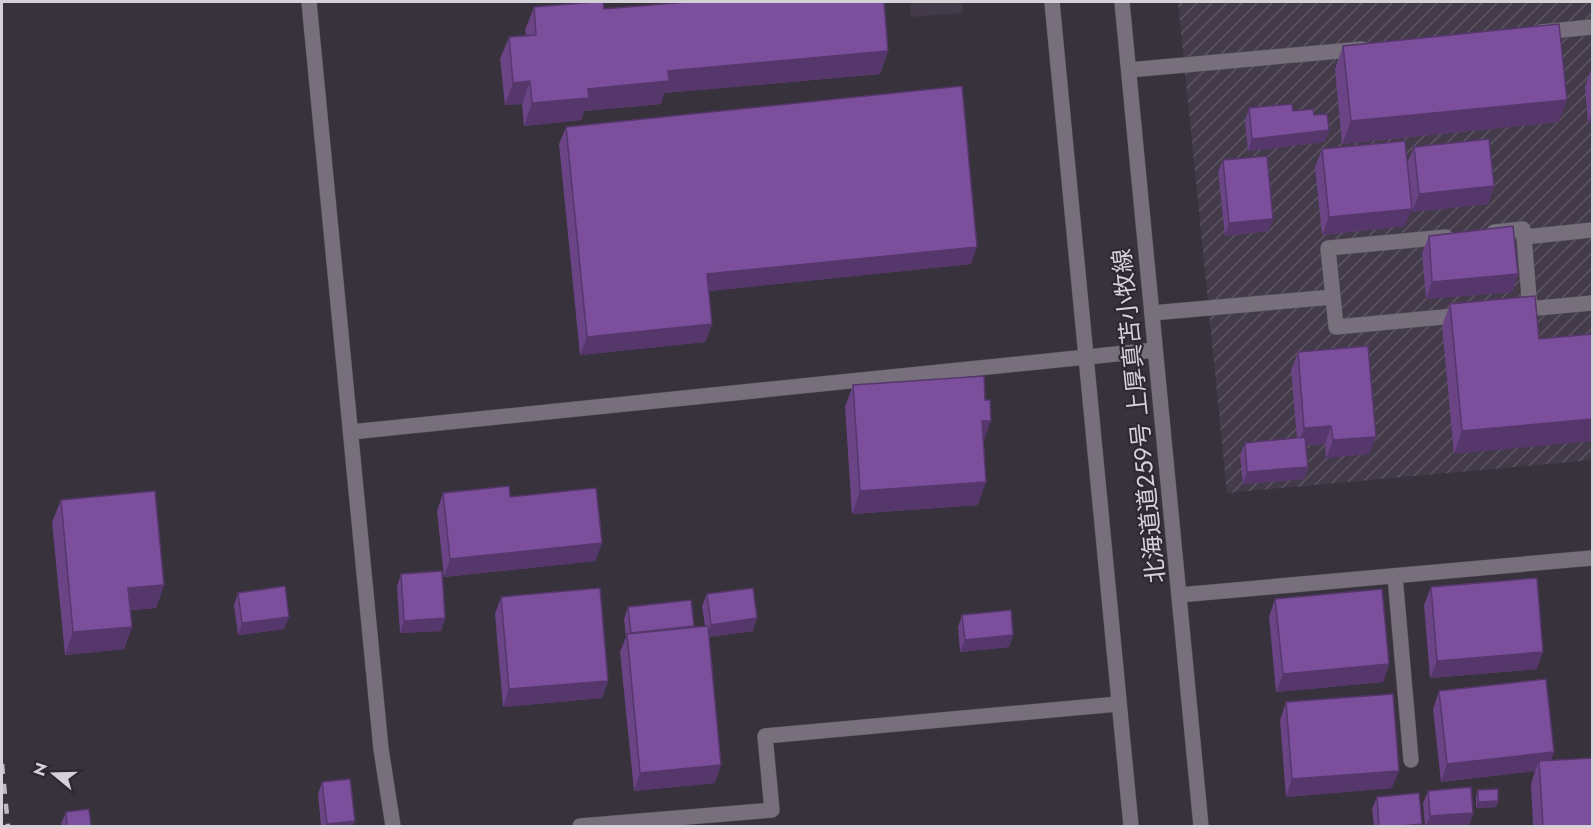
<svg xmlns="http://www.w3.org/2000/svg" width="1594" height="828" font-family="Jost,'Noto Sans JP',sans-serif">
  <defs>
    <pattern id="industrial-furrows" width="10" height="10" patternUnits="userSpaceOnUse" patternTransform="scale(1.5)"><rect width="10" height="10" fill="#433a4a"/><path d="M-1 1l2-2M0 10L10 0M9 11l2-2" fill="none" stroke="#5d5563"/></pattern>
  </defs>
  <rect width="100%" height="100%" fill="#38323c"/>
  <path fill="#433a4a" d="M910,2H962L963,13L911,17Z"/>
  <path fill="url(#industrial-furrows)" d="M1178,2H1592V460L1227,493Z"/>
  <g fill="none" stroke-linecap="round" stroke-linejoin="round">
    <g stroke="#565159" stroke-width="16">
      <path id="lane" d="M1541,32L1592,27
        M1129,70L1362,49
        M1494,232L1523,229L1524,237
        M1333,297L1328,248L1446,237
        M1530,309L1524,237L1592,230
        M1516,310L1592,303
        M1152,313L1333,297L1336,327L1465,315
        M1395,576L1411,760
        M1179,595L1592,558
        M580,826L772,810L765,736L1118,704"/>
    </g>
    <g stroke="#565159" stroke-width="16">
      <path id="street" d="M351,432L1155,350"/>
    </g>
    <g stroke="#565159" stroke-width="16">
      <path id="secondary" d="M309,2L381,749L393,826
        M1052,2L1131,826
        M1122,2L1201,826"/>
    </g>
    <use href="#lane" stroke="#77707c" stroke-width="15"/>
    <use href="#street" stroke="#77707c" stroke-width="15"/>
    <use href="#secondary" stroke="#77707c" stroke-width="15"/>
    <path stroke="#bebac1" stroke-width="4.5" stroke-dasharray="10 10" stroke-linecap="butt" d="M2,764L8,826"/>
  </g>
  <path fill="#6a4485" d="M534,7L604,9L888,51L880,74L664,93L661,104L584,111L581,120L524,126L522,104L505,105L500,59L509,37L526,35L525,30Z
    M1343,46L1559,122L1342,144L1335,69Z
    M1591,69H1593V123H1588L1585,87Z
    M1249,108L1293,111L1314,115L1329,130L1324,142L1248,151L1245,121Z
    M566,127L971,264L708,291L712,324L705,342L580,355L559,144Z
    M1414,147L1494,186L1488,204L1412,212L1407,164Z
    M1322,149L1405,226L1322,235L1315,167Z
    M1223,160L1269,231L1225,236L1218,172Z
    M1429,236L1518,274L1512,292L1426,299L1422,253Z
    M1535,296L1454,454L1442,326L1450,304Z
    M1298,352L1369,454L1326,458L1325,444L1306,445L1308,467L1304,479L1243,484L1240,455L1245,443L1297,438L1291,370Z
    M853,385L978,505L852,514L845,407Z
    M443,493L510,497L602,543L595,561L444,577L437,511Z
    M61,500L164,585L156,608L130,610L132,627L124,649L65,655L52,522Z
    M401,574L445,618L441,631L400,633L397,586Z
    M1431,587L1537,669L1430,678L1424,605Z
    M238,593L284,629L238,635L234,605Z
    M707,594L753,631L709,637L715,783L634,791L620,652L626,637L624,619L628,607L693,627L705,626L702,606Z
    M501,597L608,681L602,698L503,707L495,614Z
    M1275,599L1389,664L1383,682L1276,692L1269,617Z
    M962,615L1013,635L1009,647L960,652L958,627Z
    M1439,691L1551,761L1593,826H1533L1531,784L1535,771L1441,782L1433,709Z
    M1286,702L1392,788L1286,797L1280,720Z
    M322,782L353,826H321L318,794Z
    M1478,790L1498,801L1496,807L1476,808V796Z
    M1428,791L1473,813L1469,825L1451,826H1425L1423,803Z
    M1377,797L1422,824L1421,826H1374L1372,809Z
    M66,812L91,826H62L61,824Z"/>
  <path fill="#56376c" d="M888,51L880,74L664,93L661,104L584,111L581,120L524,126L532,103L588,89L668,71Z
    M530,81L522,104L505,105L513,83Z
    M1567,100L1559,122L1342,144L1351,121Z
    M1593,111V123H1588Z
    M1329,130L1324,142L1248,151L1252,139Z
    M1494,186L1488,204L1412,212L1419,194Z
    M1412,209L1405,226L1322,235L1329,217Z
    M1273,219L1269,231L1225,236L1229,223Z
    M977,247L971,264L700,292L707,274Z
    M1518,274L1512,292L1426,299L1432,282Z
    M712,324L705,342L580,355L587,337Z
    M1593,419V441L1454,454L1462,431Z
    M982,421H991L983,443Z
    M1331,426L1325,444L1298,446L1304,428Z
    M1376,437L1369,454L1326,458L1333,440Z
    M1308,467L1304,479L1243,484L1247,472Z
    M986,482L978,505L852,514L860,491Z
    M602,543L595,561L444,577L450,559Z
    M164,585L156,608L120,611L128,588Z
    M289,617L284,629L238,635L242,623Z
    M445,618L441,631L400,633L404,621Z
    M757,618L753,631L707,637L711,625Z
    M694,626L689,638L631,633Z
    M132,627L124,649L65,655L73,632Z
    M1013,635L1009,647L960,652L965,640Z
    M1543,652L1537,669L1430,678L1437,661Z
    M1389,664L1383,682L1276,692L1283,674Z
    M608,681L602,698L503,707L509,689Z
    M1554,752L1548,769L1539,761L1535,771L1441,782L1447,764Z
    M721,765L715,783L634,791L640,773Z
    M1399,771L1392,788L1286,797L1292,779Z
    M1498,801L1496,807L1476,808L1478,802Z
    M1473,813L1469,825L1451,826H1426L1430,816Z
    M355,821L353,826H326L327,824Z
    M1422,824L1421,826H1401Z"/>
  <path fill="#7b4f9b" stroke="#56376c" stroke-width="1.5" d="M595,2H603L604,9L687,2H884L888,51L668,71L669,81L588,89L589,98L532,103L530,81L513,83L509,37L536,35L534,7Z
    M1559,24L1567,100L1351,121L1343,46Z
    M962,86L977,247L707,274L712,324L587,337L566,127Z
    M1292,104L1293,111L1313,109L1314,115L1327,114L1329,130L1252,139L1249,108Z
    M1489,139L1494,186L1419,194L1414,147Z
    M1405,141L1412,209L1329,217L1322,149Z
    M1267,156L1273,219L1229,223L1223,160Z
    M1513,226L1518,274L1432,282L1429,236Z
    M1535,296L1539,339L1593,334V419L1462,431L1450,304Z
    M1368,346L1376,437L1333,440L1331,426L1304,428L1298,352Z
    M984,376L985,400H990L991,421H982L986,482L860,491L853,385Z
    M1305,437L1308,467L1247,472L1245,443Z
    M509,486L510,497L596,488L602,543L450,559L443,493Z
    M155,491L164,585L128,588L132,627L73,632L61,500Z
    M442,571L445,618L404,621L401,574Z
    M1537,578L1543,652L1437,661L1431,587Z
    M285,586L289,617L242,623L238,593Z
    M600,588L608,681L509,689L501,597Z
    M753,588L757,618L711,625L707,594Z
    M1382,589L1389,664L1283,674L1275,599Z
    M691,600L694,626L631,633L628,607Z
    M1011,610L1013,635L965,640L962,615Z
    M708,626L721,765L640,773L627,634Z
    M1546,679L1554,752L1447,764L1439,691Z
    M1393,694L1399,771L1292,779L1286,702Z
    M1593,758V826H1543L1539,761Z
    M350,779L355,821L327,824L322,782Z
    M1471,787L1473,813L1430,816L1428,791Z
    M1498,789V801L1478,802V790Z
    M1419,793L1422,824L1401,826H1379L1377,797Z
    M89,809L91,826H67L66,812Z"/>
  <g text-anchor="middle" stroke-width="4.5" stroke-linejoin="round" paint-order="stroke">
    <g font-size="24" fill="#d5d1d8" stroke="#2e2832">
      <text transform="translate(1139 416) rotate(-96)" y="8">北海道道259号 上厚真苫小牧線</text>
    </g>
  </g>
  <rect width="1594" height="828" fill="none" stroke="#d5d1d8" stroke-width="6"/>
  <g transform="translate(54 774) rotate(289)" stroke="#2e2832" stroke-width="4.5" paint-order="stroke">
  <path d="M0-4.5L10 22L0 15L-10 22Z" fill="#d5d1d8"/>
  <text y="-9" font-size="16" font-weight="bold" text-anchor="middle" fill="#d5d1d8">N</text>
  </g>
</svg>
